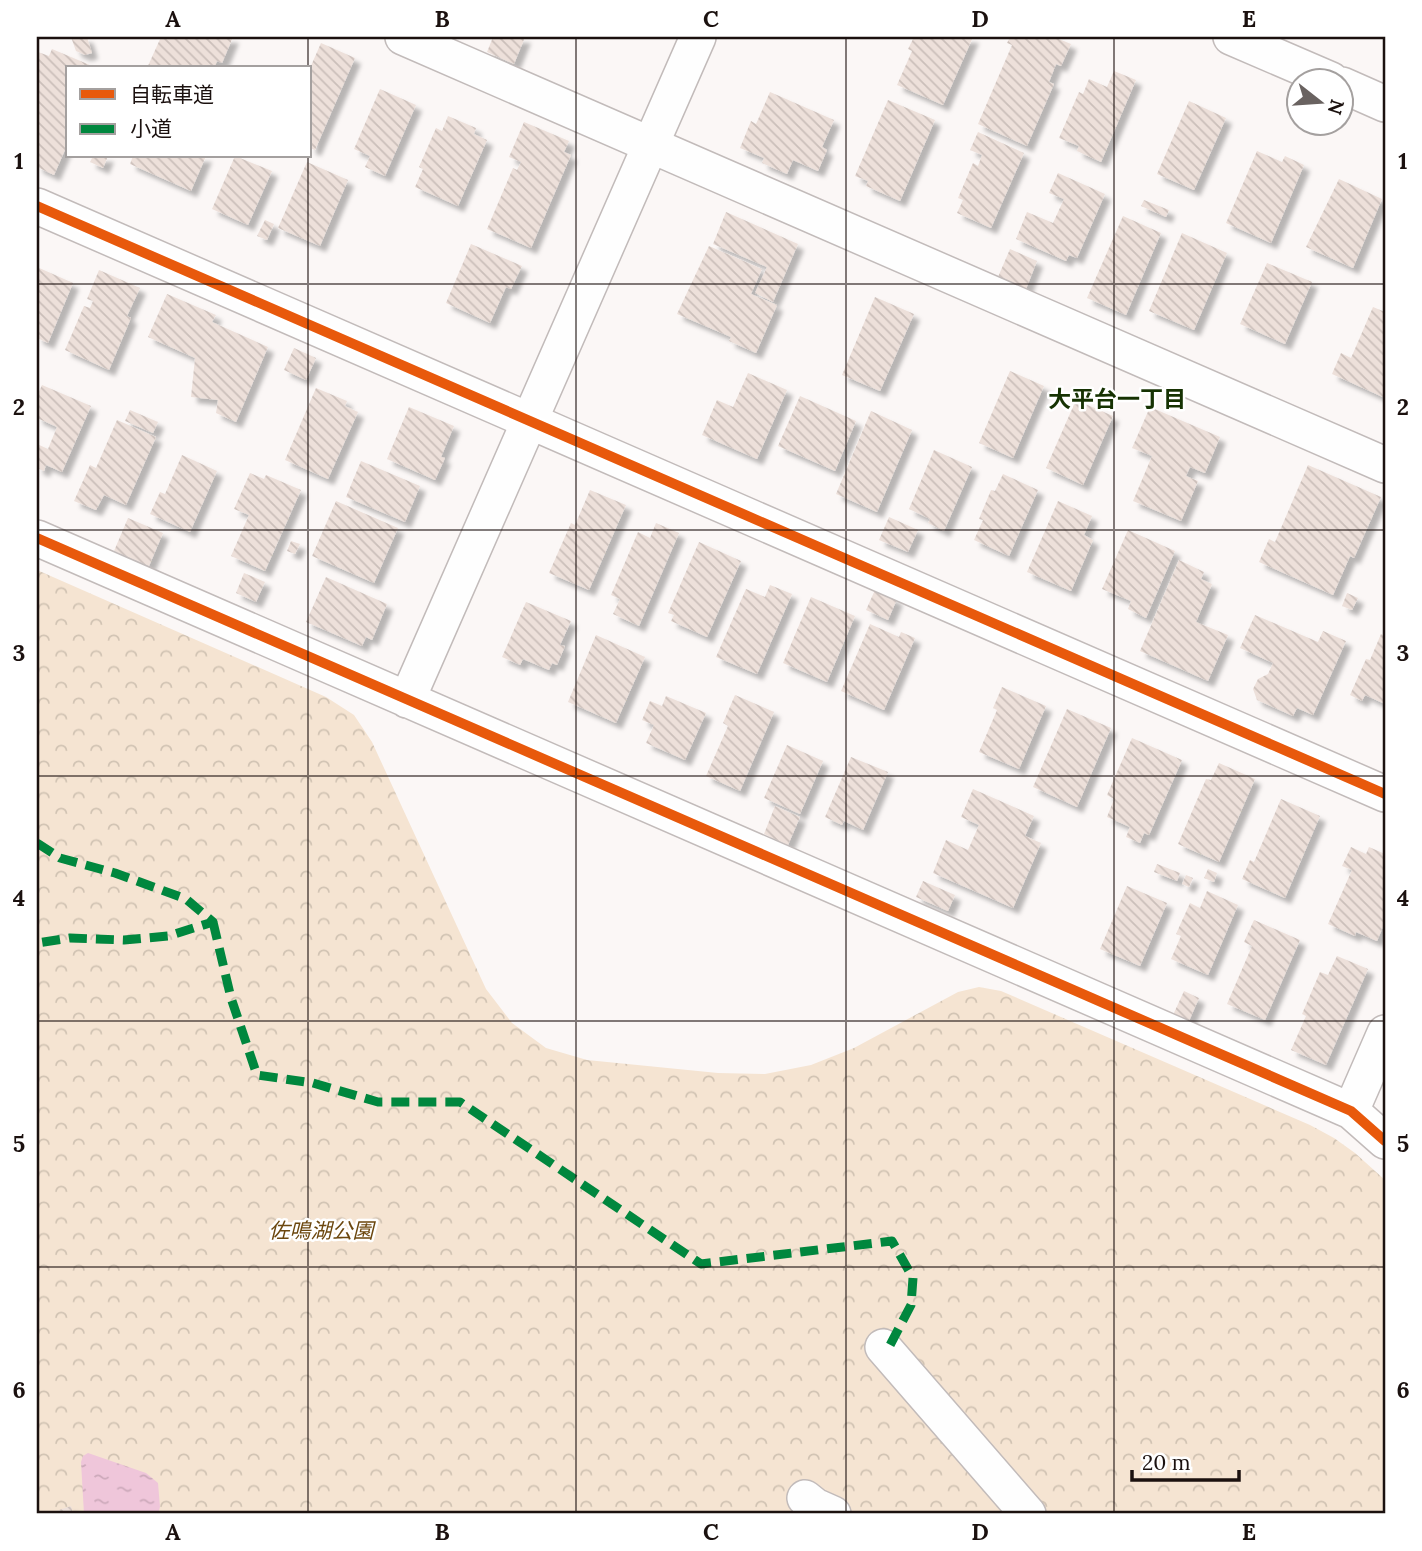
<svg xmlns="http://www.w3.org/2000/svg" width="1422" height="1551" font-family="Lora,'Noto Sans JP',serif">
  <defs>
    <pattern id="park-crowns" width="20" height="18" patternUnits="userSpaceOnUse" patternTransform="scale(1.75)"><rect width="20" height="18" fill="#f5e4d2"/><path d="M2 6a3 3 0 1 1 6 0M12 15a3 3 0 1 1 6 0" fill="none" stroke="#d1c3b3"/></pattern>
    <pattern id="water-ripples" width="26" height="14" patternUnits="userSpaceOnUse" patternTransform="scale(1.75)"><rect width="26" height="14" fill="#efc6da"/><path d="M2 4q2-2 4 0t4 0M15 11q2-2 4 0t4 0" fill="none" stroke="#cca9ba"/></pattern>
    <pattern id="building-back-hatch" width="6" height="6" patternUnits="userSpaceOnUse" patternTransform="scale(1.75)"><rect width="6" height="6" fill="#ede0da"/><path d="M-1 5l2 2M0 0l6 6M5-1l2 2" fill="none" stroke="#cbbfba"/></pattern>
    <filter id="shadow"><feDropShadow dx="6" dy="6" stdDeviation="2" flood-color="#0004"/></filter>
  </defs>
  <rect width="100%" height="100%" fill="#fbf7f6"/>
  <path fill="url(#park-crowns)" d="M37,570L326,697L354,715L372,742L486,989L512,1023L546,1048L587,1060L718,1073L765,1074L811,1065L854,1048L958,992L979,987L1001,991L1310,1125L1334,1138L1355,1153L1385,1180V1514H37Z"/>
  <path fill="url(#water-ripples)" d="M88,1453L146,1473L158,1483L160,1507L158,1514H84L81,1462L83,1456Z"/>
  <path fill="url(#building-back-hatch)" filter="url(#shadow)" d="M71,37H87L92,53L85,55L76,51Z
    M161,37H233L222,63L217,61L214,68H147Z
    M493,37H525L514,64L487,52Z
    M914,37H973L943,105L897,85L912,51L908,49Z
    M1010,37H1054L1071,44L1061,66L1056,64L1049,82L1054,84L1027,146L978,124L1012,45L1007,43Z
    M321,43L355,58L315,150L310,148V68Z
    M52,49L97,68H68V143L54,175L37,167V54L38,52L49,56Z
    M1114,71L1136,80L1101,162L1077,151L1079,146L1059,138L1079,92L1083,94L1089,79L1107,87Z
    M380,89L416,105L385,176L365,167L370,156L354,149Z
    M770,92L834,120L822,147L827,150L818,171L793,160L787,174L762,163L764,158L740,148L751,121L756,124Z
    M888,100L935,120L900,201L866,186L868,181L855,176Z
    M1189,101L1226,118L1194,190L1157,174Z
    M448,116L476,128L474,134L487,140L458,206L415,187L423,169L419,167L436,128L442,131Z
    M524,122L569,141L564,152L571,155L531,248L487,229L513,168L517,170L521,162L509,157Z
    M978,132L1024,153L991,228L957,213L963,200L958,198L973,163L978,166L982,155L970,150Z
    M1257,151L1282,162L1285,156L1304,165L1271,243L1226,223Z
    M93,156H108L103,168L90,162Z
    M133,156H206L191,191L130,164Z
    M235,156L272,171L248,225L212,209Z
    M307,162L348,180L320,246L278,228Z
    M1058,173L1105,194L1077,258L1069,255L1066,261L1016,239L1027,212L1053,223L1064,199L1049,193Z
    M1339,179L1382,199L1353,268L1306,247Z
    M1144,200L1169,210L1166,217L1141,206Z
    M726,212L798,244L773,302L755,293L767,267L713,244Z
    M1123,216L1161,233L1126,315L1087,298Z
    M265,220L274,224L267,240L257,236Z
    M1182,233L1227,253L1194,330L1149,311Z
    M471,244L522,266L511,289L506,287L490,323L446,303Z
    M709,246L762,269L751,294L777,305L756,353L729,341L731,337L677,314Z
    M1010,249L1037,261L1026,289L998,277Z
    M1267,263L1312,282L1285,344L1240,324Z
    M37,267L73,283L48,343L37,338V297L39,291L37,290Z
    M99,270L140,288L127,316L131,318L109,370L65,350L84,306L90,308L93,301L87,299Z
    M167,294L216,315L212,322L268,347L236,422L216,413L218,400L191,397L195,358L148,337Z
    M875,297L914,314L880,391L842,375Z
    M1373,307L1385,312V398L1332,374L1341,353L1351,358Z
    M294,348L316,358L306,380L284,370Z
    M1010,371L1044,386L1013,458L979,443Z
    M748,373L787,390L757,459L702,435L717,400L733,407Z
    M42,385L91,406L62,472L46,465L44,471L37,468V444L48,449L57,427L37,418V396Z
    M316,388L347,401L345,406L358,412L328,479L285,460Z
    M800,396L856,421L835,471L778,446Z
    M1076,400L1113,416L1083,485L1046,468Z
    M409,407L454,426L441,457L445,458L435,480L387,459Z
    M1150,407L1220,437L1205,473L1190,467L1186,476L1198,481L1181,521L1133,501L1152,456L1132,448Z
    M130,410L158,422L153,433L125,421Z
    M871,411L912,430L877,512L836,494Z
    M117,420L156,437L126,505L104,495L96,510L74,501L90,465L96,468Z
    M934,450L972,467L944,531L928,523L930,519L909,509Z
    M182,455L217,471L190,532L150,514L160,492L165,494Z
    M361,461L420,486L405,522L346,497Z
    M1308,465L1381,497L1354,558L1350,556L1333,595L1259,562L1269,539L1275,542Z
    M250,473L264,479L266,475L301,490L265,571L231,556L249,515L234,509Z
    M1003,474L1038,490L1009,556L974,540L983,520L979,519L991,490L995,491Z
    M590,490L626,505L589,590L549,573L571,523L575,525Z
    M336,501L398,528L374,583L312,556Z
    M1058,501L1092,516L1084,535L1093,540L1071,591L1027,572Z
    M889,517L918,530L908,552L879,540Z
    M128,518L163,533L149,566L114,551Z
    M656,523L679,533L639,626L613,614L620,599L611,595L638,532L650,538Z
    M1128,530L1175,551L1146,618L1128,609L1131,601L1102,589Z
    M291,541L300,544L295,554L287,551Z
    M699,542L741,561L707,637L671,621L674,615L668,613Z
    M1179,560L1204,572L1201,579L1212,584L1196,622L1228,635L1208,681L1140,651Z
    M244,573L265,582L256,602L236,593Z
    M326,577L387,604L372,640L366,637L362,646L306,622Z
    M770,585L792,594L757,674L716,657L746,589L765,597Z
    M875,590L897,599L888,620L866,610Z
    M1347,593L1358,598L1352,610L1342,606Z
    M811,597L855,616L827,682L783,663Z
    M526,602L571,621L560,645L565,646L557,665L552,663L549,670L523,659L520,665L502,657Z
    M1255,615L1318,642L1323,631L1346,641L1313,715L1297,708L1293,716L1257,700L1253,689L1258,679L1268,674L1273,663L1240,648Z
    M870,624L899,637L901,632L915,638L884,710L841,691Z
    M1381,634L1385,636V704L1365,695L1362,701L1350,695L1366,659L1370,660Z
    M596,635L645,657L616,723L568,702Z
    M1002,687L1046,706L1019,769L979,752L997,710L993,708Z
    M735,695L774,712L740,791L706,776L728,726L723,723Z
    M666,696L706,713L685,760L646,743L654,725L642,720L650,701L662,706Z
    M1067,709L1111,728L1077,807L1033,787Z
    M1132,738L1182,760L1149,835L1144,833L1140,843L1126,837L1130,827L1107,817L1114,799L1107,795Z
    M787,745L823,761L800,814L764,798Z
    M851,757L888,772L863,830L844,821L842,825L825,817Z
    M1219,763L1255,779L1219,862L1178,844L1206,779L1211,780Z
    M973,789L1034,816L1025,836L1041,843L1013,908L933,873L946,840L968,850L979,825L961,817Z
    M1281,799L1320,816L1285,898L1242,879L1250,860L1254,862Z
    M775,806L800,817L788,845L764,834Z
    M1351,847L1366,854L1369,847L1385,854V922L1377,941L1356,932L1355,936L1328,924L1352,870L1342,866Z
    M1157,864L1180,873L1177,881L1154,872Z
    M1208,869L1217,873L1214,882L1204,878Z
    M1186,875L1193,878L1189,887L1182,884Z
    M923,881L955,895L948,911L916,897Z
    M1127,886L1167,903L1140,966L1100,949Z
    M1207,891L1238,905L1208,975L1171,959L1181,936L1176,934L1190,903L1200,908Z
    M1254,920L1300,940L1265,1020L1227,1004L1252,946L1244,942Z
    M1337,956L1368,969L1326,1065L1291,1050L1306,1016L1302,1014L1320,972L1328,975Z
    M1184,991L1199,998L1189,1021L1173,1015Z
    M71,1506L73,1514H47Z"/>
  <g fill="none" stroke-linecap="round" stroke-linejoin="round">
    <g stroke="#c2bbba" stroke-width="38">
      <path id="minor" d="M403,37L1385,465
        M1231,37L1331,80
        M1342,85L1385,104
        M37,206L1385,794
        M37,538L1351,1111L1385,1141
        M407,700L698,37
        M1351,1111L1385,1033
        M883,1347L1028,1514
        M805,1498L815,1506L833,1514"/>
    </g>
    <use href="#minor" stroke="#fefefe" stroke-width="35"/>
    <path stroke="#00873e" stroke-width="9" stroke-dasharray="18 9" stroke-linecap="butt" d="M37,843L60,858L115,873L186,899L213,922L168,936L124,940L70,938L37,943
      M213,922L231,998L257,1075L313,1083L378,1102H460L701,1264L892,1241L913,1278L911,1305L888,1349"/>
    <g stroke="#fff" stroke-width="15">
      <path id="cycleway" d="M37,206L1385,794
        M37,538L1351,1111L1385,1141"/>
    </g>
    <use href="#cycleway" stroke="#e8590c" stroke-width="10"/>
  </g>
  <path fill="none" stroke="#1b110f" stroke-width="2" stroke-opacity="0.55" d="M308,37V68M576,37V1514M846,37V1514M1114,37V1514M308,156V1514M37,284H1385M37,530H1385M37,776H1385M37,1021H1385M37,1267H1385"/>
  <g text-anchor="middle" stroke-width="5" stroke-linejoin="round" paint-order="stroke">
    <g font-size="21" font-style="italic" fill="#6c470e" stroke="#fff">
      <text x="321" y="1238">佐鳴湖公園</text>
    </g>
    <g font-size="23" font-weight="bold" fill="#163202" stroke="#fff">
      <text x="1117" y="407">大平台一丁目</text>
    </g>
  </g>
  <rect width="1422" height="1551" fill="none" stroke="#ffffff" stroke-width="77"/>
  <rect x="66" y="66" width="245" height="91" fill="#ffffff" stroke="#a4a09f" stroke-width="2"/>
  <rect x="80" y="89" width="35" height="10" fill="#e8590c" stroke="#a4a09f" stroke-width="2"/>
  <text x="130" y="102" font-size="21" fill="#1b110f">自転車道</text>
  <rect x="80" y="124" width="35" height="10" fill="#00873e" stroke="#a4a09f" stroke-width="2"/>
  <text x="130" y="136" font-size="21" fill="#1b110f">小道</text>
  <g transform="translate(1320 102) rotate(107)"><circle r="33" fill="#ffffff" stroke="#a4a09f" stroke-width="2"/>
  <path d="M0-5L12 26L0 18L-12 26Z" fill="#696260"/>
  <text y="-10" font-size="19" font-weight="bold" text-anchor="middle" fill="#1b110f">N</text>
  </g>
  <path d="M1132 1470v10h107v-10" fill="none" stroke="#1b110f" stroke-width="3.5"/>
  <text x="1142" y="1470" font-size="21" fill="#1b110f" stroke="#ffffff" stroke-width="5" paint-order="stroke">20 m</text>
  <rect x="38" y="38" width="1346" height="1474" fill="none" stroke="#1b110f" stroke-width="2.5"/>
  <g font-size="23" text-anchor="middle" font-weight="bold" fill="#1b110f">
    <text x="173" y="27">A</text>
    <text x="442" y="27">B</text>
    <text x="711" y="27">C</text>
    <text x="980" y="27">D</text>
    <text x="1249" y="27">E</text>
    <text x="19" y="169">1</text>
    <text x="1403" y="169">1</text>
    <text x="19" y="415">2</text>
    <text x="1403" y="415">2</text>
    <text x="19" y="661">3</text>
    <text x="1403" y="661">3</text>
    <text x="19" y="906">4</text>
    <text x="1403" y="906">4</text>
    <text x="19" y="1152">5</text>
    <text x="1403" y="1152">5</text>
    <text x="19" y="1398">6</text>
    <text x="1403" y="1398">6</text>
    <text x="173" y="1540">A</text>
    <text x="442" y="1540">B</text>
    <text x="711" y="1540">C</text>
    <text x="980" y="1540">D</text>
    <text x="1249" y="1540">E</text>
  </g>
</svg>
